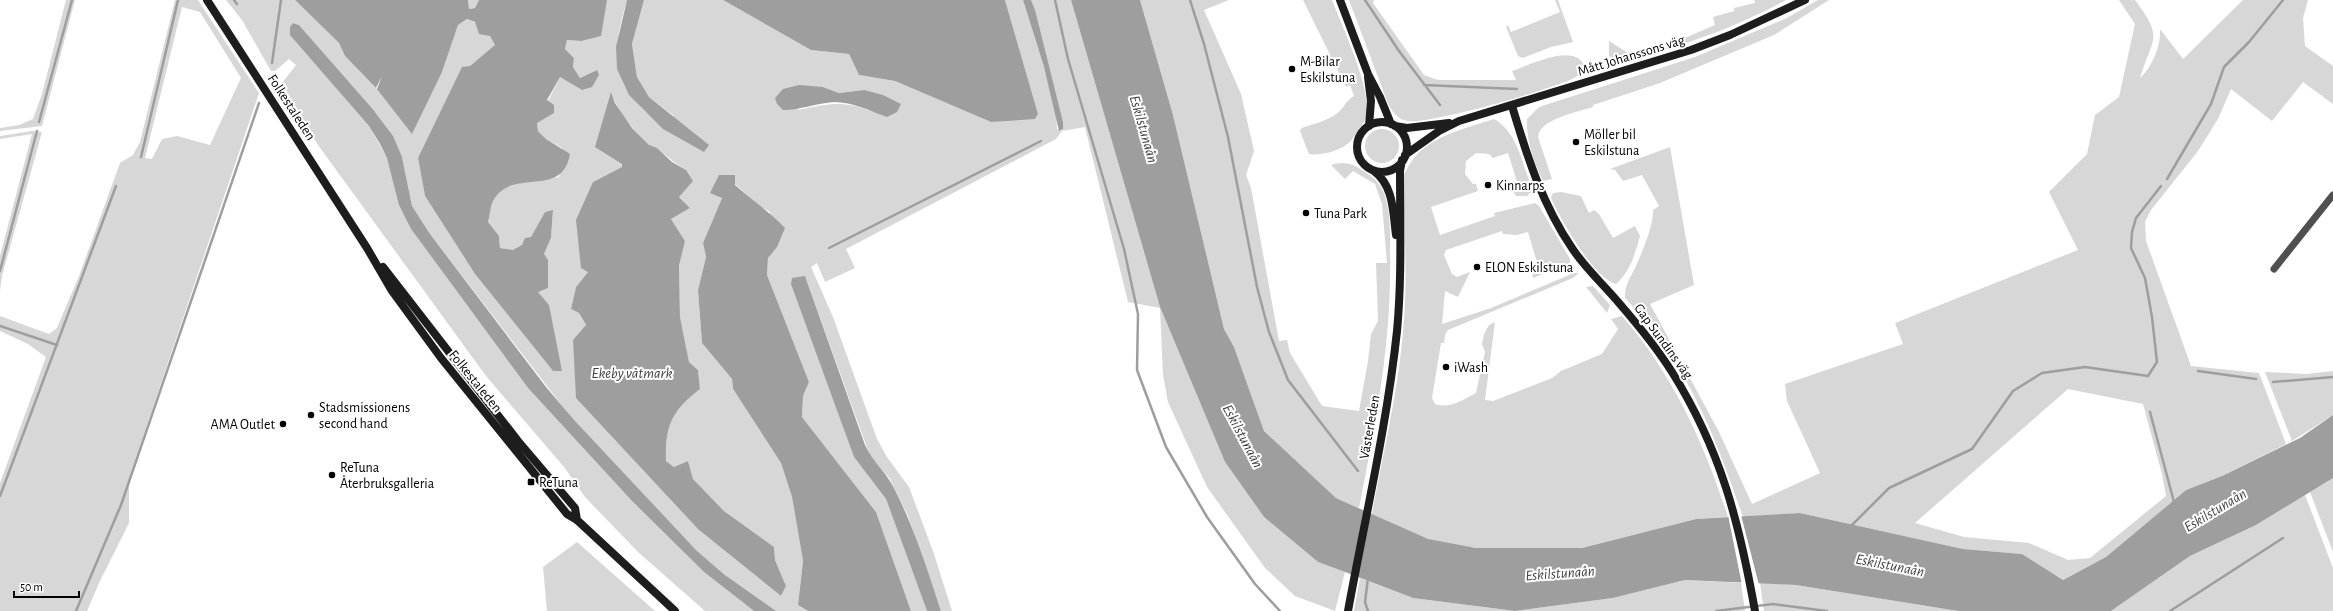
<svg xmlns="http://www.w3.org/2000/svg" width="2333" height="611" font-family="'Alegreya Sans',sans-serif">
  <rect width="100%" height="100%" fill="#fff"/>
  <path fill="#d7d7d7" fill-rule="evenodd" d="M66,0H75L42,126L0,131V128L19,125L33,119L42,94Z
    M175,0H198L259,93L129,478V523L99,583L87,611H0V483L46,357L28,344L0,331V316L49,334L57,328L79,276L120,163L133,155L140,142ZM182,7L200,12L241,78L210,145L177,136L162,139L152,159L145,158Z
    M226,0H295L339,43L345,56L377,89L442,72L458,25L467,19C480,24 489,33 496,45L470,66L418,158L425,196L475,274L553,371H562L537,292L544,254L551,238L553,211L545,212C538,224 529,248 513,250C509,251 504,248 500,248L499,236L488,223C489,216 490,207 493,201C506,179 537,181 559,177L562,148L546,139L538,131L537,123L560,77L582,90L597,70L580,78L573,67L574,58L565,49L567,40L581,41L604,13L607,0H627C609,61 612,85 662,126L674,116L649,97L637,77L632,44L644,0H723L811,50L849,54L859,75L895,81L991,122L1038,114L1005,0H1023L1044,67L1056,114L1057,129L1062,131L1063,122L1031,0H1071L1160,307L1225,462L1264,517L1318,562L1345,572L1335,611L1295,596L1265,568L1207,487L1168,402L1163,375L1160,308L1128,302L1085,127L1062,131L1056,139L846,249L855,268L825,282L817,263L811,267L833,317L877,439L887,457L909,487L934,554L952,611H941L908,516L890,479L870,456L805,276L838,411L854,457L886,499L927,611H911L876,512L802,417L803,396L809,382L767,275L768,257L777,247L770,212L758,205L735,184L722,198L703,243L706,257L698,290L702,343L732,379L733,389L781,463L792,497L803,561L798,605L808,611H776L725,575L697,551L573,420L430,234L412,206L402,157L371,107L299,25L293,23L291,35L369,126L387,158L411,229L528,388L632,501L704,572L754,611H705L638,552L585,497L564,467L486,376L318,145L282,83L296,65L289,59L275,71H271L242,20ZM823,87L839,93L864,90L887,117C847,101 840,101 797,110ZM611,93C619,112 633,130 648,144C651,147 655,147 659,150C668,157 676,164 686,170L679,197L690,208L671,219L685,241L679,266L680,317L689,362L698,370L700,389C672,411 665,425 666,461L674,467L688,461L693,479L724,511L774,547L775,560L786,586L781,596L699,530L579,313L571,309L576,287L588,272L593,182L622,167Z
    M468,0H479L475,8L469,9Z
    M1140,0H1229L1204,10L1241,94L1254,151L1246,175L1251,188L1279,341L1287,340L1290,353L1322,406L1359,411L1368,361L1371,334L1378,321L1376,263H1387L1382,204L1375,184L1353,171L1345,179L1331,165C1342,161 1353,163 1362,170C1370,175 1379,181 1383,191C1391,210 1390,233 1390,253C1392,340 1376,423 1359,508L1336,498L1264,431L1234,347L1224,329L1173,115Z
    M1303,0H1332C1342,26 1373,92 1366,117C1364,124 1357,131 1353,138C1345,150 1323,156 1309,154L1300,131L1302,128C1313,124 1327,121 1336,114C1344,109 1345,101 1354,96L1350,85L1346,87Z
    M1349,0H1374L1373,3L1424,75L1438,80H1516L1512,71C1530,65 1579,40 1585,69C1582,72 1580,75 1576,77C1554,89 1430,124 1408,121C1397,120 1391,110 1387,101Z
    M1555,0H1558L1573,42L1551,47L1523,58L1518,56L1506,27L1508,25L1511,32L1560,12Z
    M1754,0H1786C1734,28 1675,50 1617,61L1609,56V41L1633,56L1666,46L1715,25L1713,17L1734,11V8L1755,3Z
    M1818,0H1829L1774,35L1660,83L1593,105V107C1578,112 1539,119 1538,137L1552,179L1543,181C1534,163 1526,140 1527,119L1539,107L1695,57L1785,19Z
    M2119,0H2135C2164,39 2153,36 2140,78C2152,67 2161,46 2160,29L2183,59L2243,0H2308L2303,18L2305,46L2333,66V104L2303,82L2272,121L2231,89L2218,119L2198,151L2151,210L2145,222L2146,241L2191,366L2259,373L2286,444L2222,476L2186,490L2106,557L2063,580L2022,554L1963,549L1800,513L1743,517C1719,448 1697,386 1650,328C1642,318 1634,307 1625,298C1624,286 1631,277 1636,266C1642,252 1654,225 1653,210L1659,206L1642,175L1623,181L1615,170L1610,169L1670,147L1694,285L1650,304L1719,432L1752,504L1820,473L1787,401L1785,384L1903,344L1895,323L2078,250L2049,192L2087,154L2095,115L2119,97L2135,24ZM2068,389L2143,404L2162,474L2166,496L2090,558L2068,560L2029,543L1964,537L1915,523Z
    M1494,119C1517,132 1522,162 1531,186V192L1527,196H1516L1513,190L1519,188L1508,153L1493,158L1489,154L1476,153L1466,161L1465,174L1473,184H1476L1478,191L1431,207L1440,235L1495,216L1494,213L1535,203L1539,206L1570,259V263L1533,278L1532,271L1539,269L1528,232L1517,235L1503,234L1502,231L1446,250L1444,255L1452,274L1457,277L1470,272L1458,297L1445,291L1442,324L1491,308L1574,273H1579L1573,278L1448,330L1445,335L1444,343H1441L1432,398L1435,404C1451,409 1462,400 1476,393L1485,352L1482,344L1484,334L1489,325L1495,322L1485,400L1493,401L1552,378L1561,371L1602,354L1618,329L1611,319L1622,316C1674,376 1704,443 1728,517L1696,519L1582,548H1476L1428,540L1372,514C1385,444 1402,375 1405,303C1407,261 1404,220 1403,178C1417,138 1458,131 1494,119Z
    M1365 146a17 17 0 1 1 34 0a17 17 0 1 1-34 0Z
    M32,131L42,132L2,276L0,291V256L32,134L0,139V136Z
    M1561,192L1581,196L1589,213L1594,210L1599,214L1613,238L1635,226L1640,236C1635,254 1630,272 1616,284C1594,279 1560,218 1551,198L1553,193Z
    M1593,286L1610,305L1607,313L1586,287Z
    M2333,371V415L2292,441L2265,372L2307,374Z
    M2333,478V552L2310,492Z
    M2305,495L2333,568V611H2111L2190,556L2256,525Z
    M577,542L655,611H547L543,567Z
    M1360,578L1413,598L1515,611L1613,598L1685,580L1741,583L1745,611H1354Z
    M1760,583L1796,585L1958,611H1764Z"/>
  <path fill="#9e9e9e" d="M295,0H468L469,9L475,8L479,0H607L601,36L581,41L567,40L565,49L574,58L573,67L580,78L597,70L599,75L592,87L582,90L560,77L547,100L554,105V113L537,123L538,131L546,139L570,154C562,200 513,166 493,201C490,207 490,216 488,222L499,236L500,248L513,250L522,245L525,238L531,237L545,212L553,210L551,238L544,254L548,260V288L538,292L549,305L562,371H553L475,274L425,196L418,158L462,67L470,66L495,45L490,36L479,34L475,22L467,19L458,25L442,72L412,134L377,89L382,76L376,88L345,56L339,43Z
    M627,0H644L632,44L637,77L649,97L709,145L704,152L663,129L629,95L617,69L616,47Z
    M723,0H1005L1038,114L1035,119L991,122L895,81L859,75L849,54L811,50Z
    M1023,0H1031L1035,10L1063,122V129L1059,131L1044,67Z
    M1071,0H1140L1173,115L1224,329L1234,347L1264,431L1336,498L1428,539L1476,548H1582L1696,519L1800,513L1963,549L2022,554L2063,580L2106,557L2186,490L2222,476L2300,438L2333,415V478L2256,525L2190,556L2111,611H1958L1796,585L1685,580L1613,598L1515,611L1413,598L1345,572L1318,562L1264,517L1225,462L1160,307Z
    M293,23L299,25L371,107L393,136L402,157L412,206L430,234L546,387L574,420L697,551L725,575L776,611H754L704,572L632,501L528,388L411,229L399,205L387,158L380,144L369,126L290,35V27Z
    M799,85L823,87L839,93L864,90L883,95L901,104L897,112L887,117C870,111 853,102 834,102C817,103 800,110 783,110L777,104L775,98L783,89Z
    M611,92L615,103L632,128L649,145L657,148L672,162L686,170L693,181L679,197L690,208L671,219L685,241L679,266L680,317L689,362L698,370L700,389C672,411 665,425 666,461L674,467L688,461L693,479L724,511L774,547L775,560L786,586L781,596L699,530L576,398L573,340L586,325L579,313L571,309L576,287L588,272L581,268L576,220L593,182L622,167V164L595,147Z
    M719,175H735V185C752,200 770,212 785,228L777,247L768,258L767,275L809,382L803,396L802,417L876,512L911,611H808L798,605L803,561L792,497L781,463L733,389L732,379L702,343L698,290L706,257L703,243L722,198L710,193Z
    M805,276L865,445C872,461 886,472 894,488C914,527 927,569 941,611H927L886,499L854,457L791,284L792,278Z"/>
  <path fill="#fff" d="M1728,515H1741L1759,585H1742Z"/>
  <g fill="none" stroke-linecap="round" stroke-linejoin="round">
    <path stroke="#9e9e9e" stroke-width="2.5" d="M234,0L237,4
      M1055,0L1068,59L1124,249L1138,314L1137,370L1166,447L1207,517L1255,584L1280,611
      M1190,0L1204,44L1228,137L1257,287L1269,332L1288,380L1358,471
      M1365,0L1399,51L1440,105
      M272,63L281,0
      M1424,85L1517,89
      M39,122L72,0
      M141,157L178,0
      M2167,179L2211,104L2224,67L2249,42L2283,0
      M829,248L1041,141
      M0,271L37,131
      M0,326L57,345
      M2198,371L2256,379
      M2273,382L2333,377
      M2150,412L2174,502
      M0,496L116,186
      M1850,527L1889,488L1972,449L2013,391L2042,373L2085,367L2148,376L2157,362L2152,317L2145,278L2131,248L2132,232L2136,218L2161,186
      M76,611L121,505L259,103
      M1368,611L1365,602L1368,578
      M1716,611L1773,604L1827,611
      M2170,611L2283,538"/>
    <path stroke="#505050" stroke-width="7" d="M2274,269L2333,195"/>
    <path stroke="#1d1d1d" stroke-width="8" d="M207,0L367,248L392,291L441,358L567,514L577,520L675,611
      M1340,0L1368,74L1380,97L1391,124
      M1368,77L1371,101L1369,126
      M1512,106C1527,156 1542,204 1572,248C1585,268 1603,284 1619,303C1638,325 1657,348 1672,372C1721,450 1739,522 1755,611
      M1357 147a25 25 0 1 1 50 0a25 25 0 1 1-50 0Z
      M1395,126L1407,128L1449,123
      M1405,155L1439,131L1459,121L1691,50L1730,35L1805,0
      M1374,171C1394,186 1393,213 1396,235
      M383,267L518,441L575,508L577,520
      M1348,611C1365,518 1387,425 1397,331C1402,278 1400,224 1400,171L1402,160"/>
  </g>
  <g fill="#000" stroke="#fff" stroke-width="1.5">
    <circle cx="1292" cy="69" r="4"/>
    <circle cx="1576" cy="142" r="4"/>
    <circle cx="1488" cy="185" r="4"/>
    <circle cx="1306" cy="213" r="4"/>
    <circle cx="1477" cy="267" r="4"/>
    <circle cx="1446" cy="367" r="4"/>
    <circle cx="311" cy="415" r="4"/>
    <circle cx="283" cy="424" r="4"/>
    <circle cx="332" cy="475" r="4"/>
    <rect x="527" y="478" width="8" height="8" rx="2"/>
  </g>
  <g text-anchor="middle" stroke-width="4" stroke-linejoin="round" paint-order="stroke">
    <g font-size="14" fill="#000" stroke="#fff">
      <text transform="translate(1631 55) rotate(-17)" y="5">Mått Johanssons väg</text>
      <text transform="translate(292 107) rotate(57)" y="5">Folkestaleden</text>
      <text transform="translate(1664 341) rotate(54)" y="5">Gap Sundins väg</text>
      <text transform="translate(476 381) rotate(51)" y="5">Folkestaleden</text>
      <text transform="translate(1369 427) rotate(-80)" y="5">Västerleden</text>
    </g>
    <g font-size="14" fill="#000" stroke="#fff" text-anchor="start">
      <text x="1300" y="66">M-Bilar<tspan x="1300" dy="16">Eskilstuna</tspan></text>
      <text x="1584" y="139">Möller bil<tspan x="1584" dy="16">Eskilstuna</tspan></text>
      <text x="1496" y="190">Kinnarps</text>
      <text x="1314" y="218">Tuna Park</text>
      <text x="1485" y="272">ELON Eskilstuna</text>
      <text x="1454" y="372">iWash</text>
      <text x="319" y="412">Stadsmissionens<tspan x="319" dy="16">second hand</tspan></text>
      <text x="275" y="429" text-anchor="end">AMA Outlet</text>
      <text x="340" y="472">ReTuna<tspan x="340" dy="16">Återbruksgalleria</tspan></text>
      <text x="539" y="487">ReTuna</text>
    </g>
    <g font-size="15" font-style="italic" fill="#3f3f3f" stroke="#fff">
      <text transform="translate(1144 129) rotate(74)" y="5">Eskilstunaån</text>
      <text x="632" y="378">Ekeby våtmark</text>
      <text transform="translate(1243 436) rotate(62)" y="5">Eskilstunaån</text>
      <text transform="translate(2215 510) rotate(-31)" y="5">Eskilstunaån</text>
      <text transform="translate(1890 565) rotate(11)" y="5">Eskilstunaån</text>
      <text transform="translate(1560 573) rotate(-4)" y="5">Eskilstunaån</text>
    </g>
  </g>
  <path d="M14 591v6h65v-6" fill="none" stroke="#000000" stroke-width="2"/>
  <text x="20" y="591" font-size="12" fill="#000000" stroke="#ffffff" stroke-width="3" paint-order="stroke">50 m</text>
</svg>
